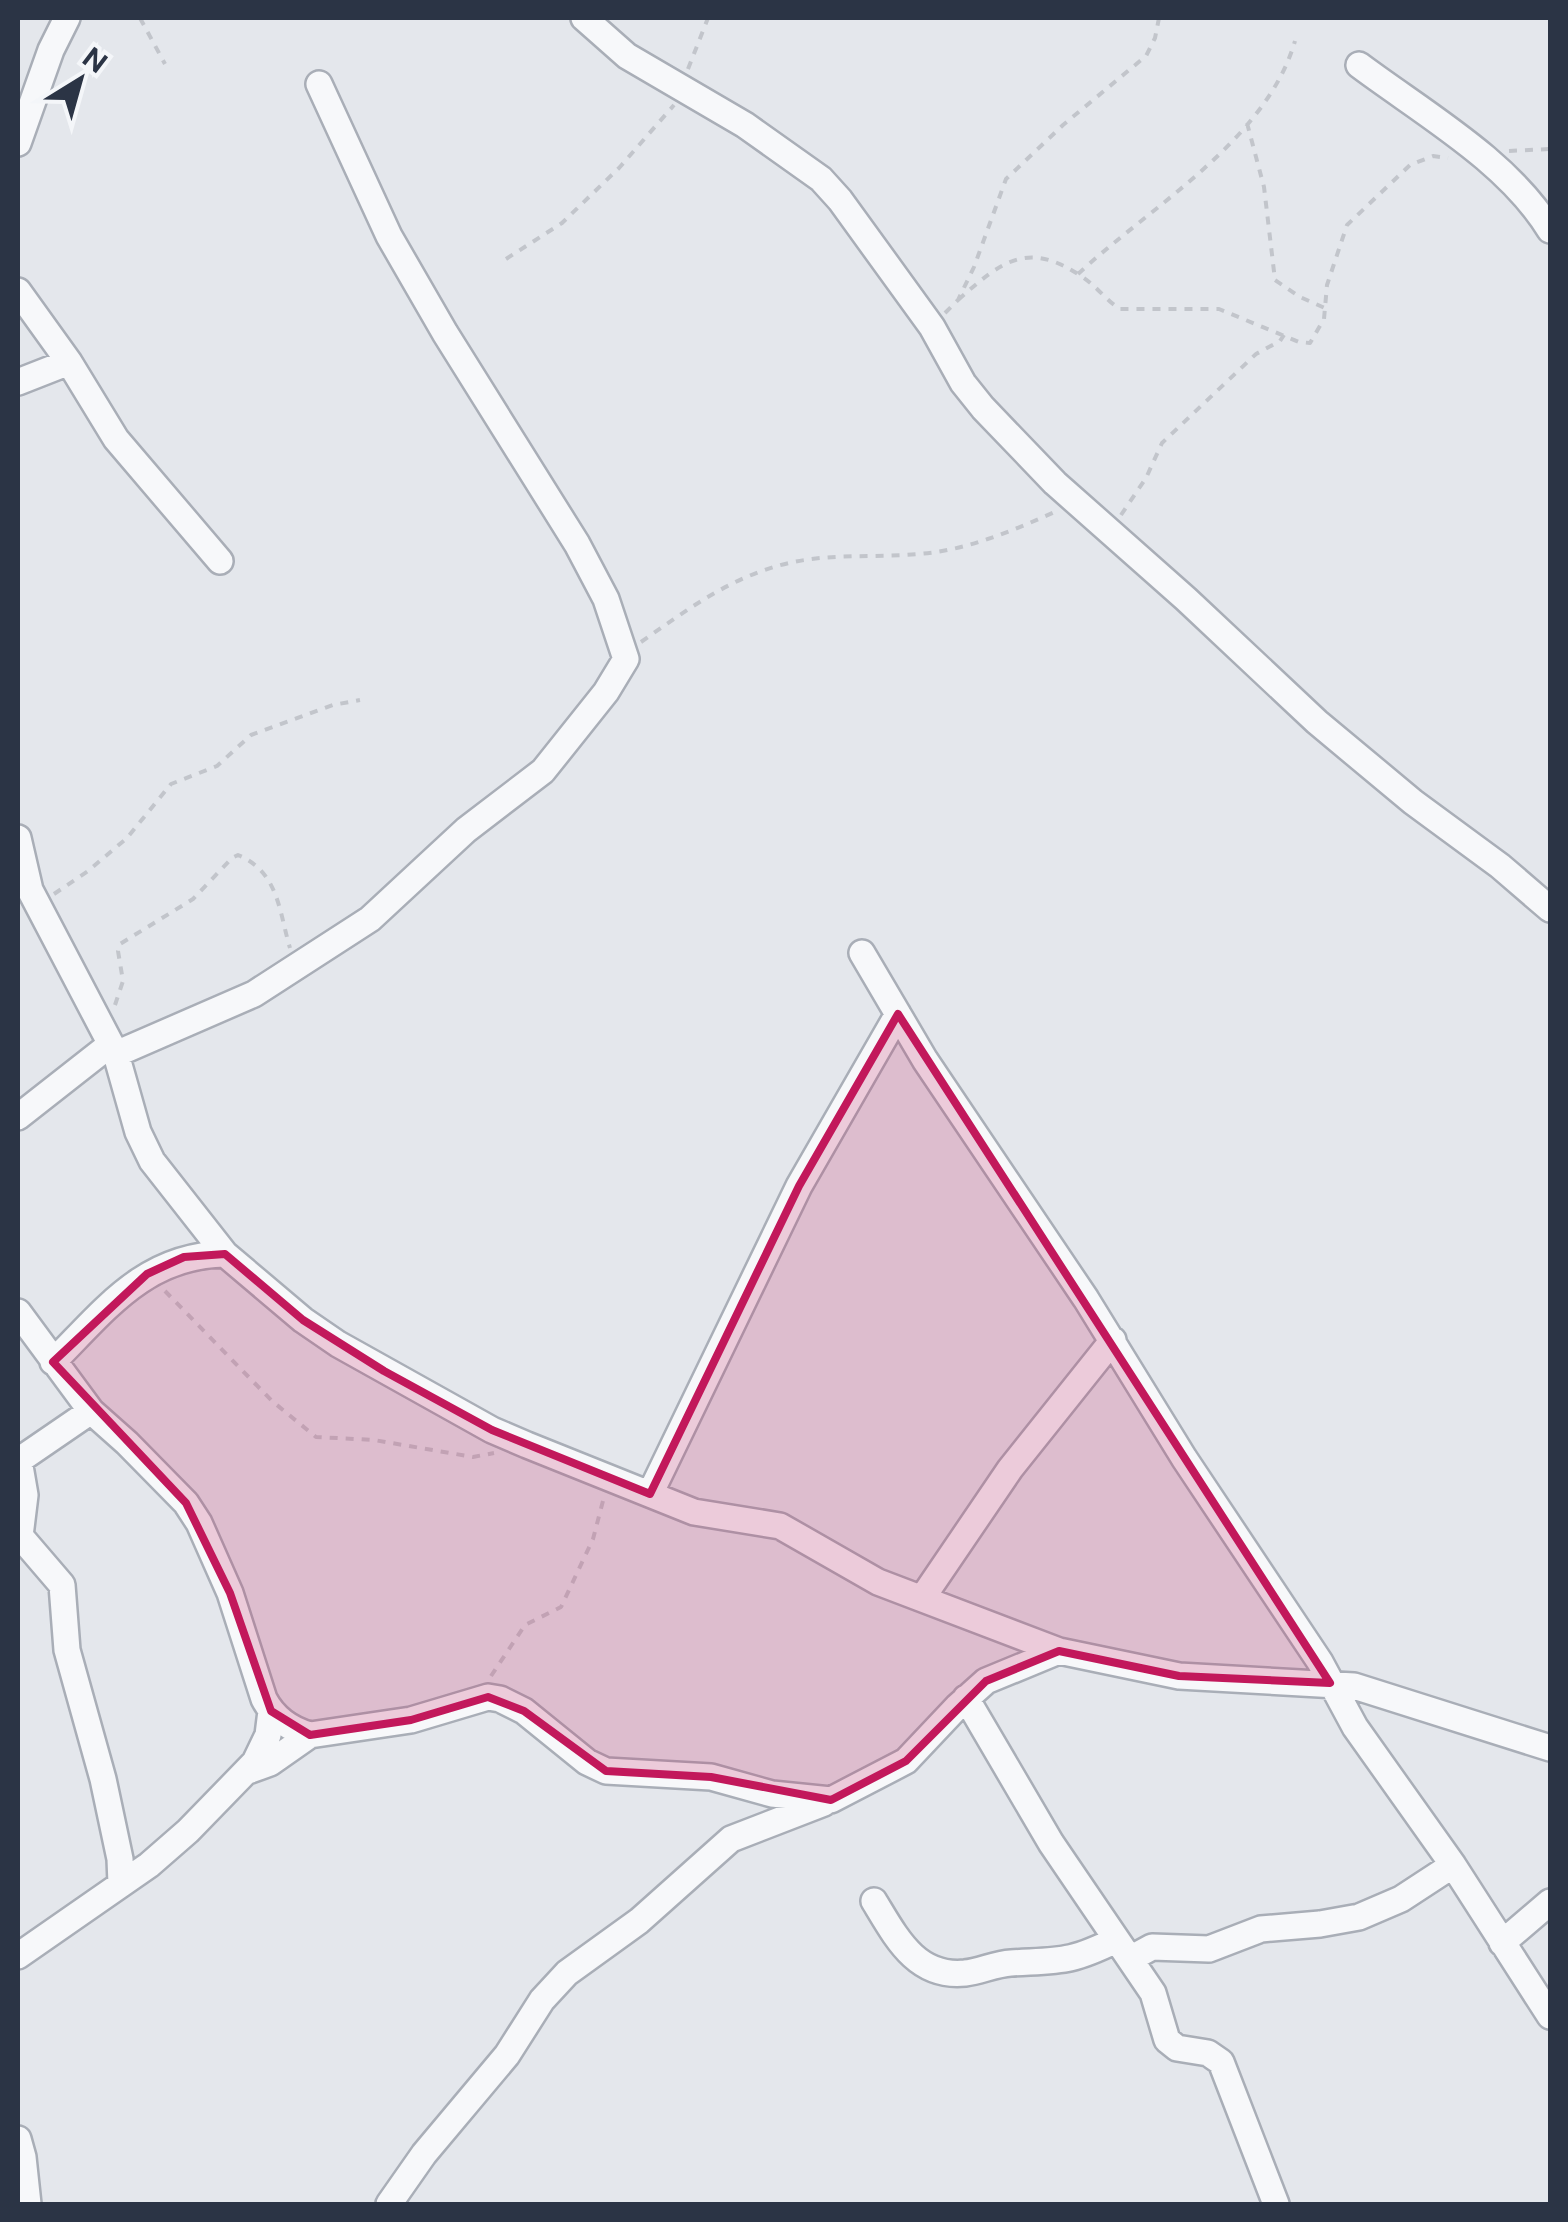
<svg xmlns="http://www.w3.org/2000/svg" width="1568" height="2222" font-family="'Public Sans',sans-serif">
  <rect width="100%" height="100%" fill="#e4e7ec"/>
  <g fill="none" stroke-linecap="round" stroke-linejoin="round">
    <g stroke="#a9aeb7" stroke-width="30">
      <path id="minor" d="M584,18L627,56L745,125L821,179L840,200L932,327L963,383L983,408L1055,483L1186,599L1317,722L1413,802L1500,866L1550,909
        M1359,65C1423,113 1508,161 1550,230
        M18,143L51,50L67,18
        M18,291L69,362L116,439L220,561
        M18,382L69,362
        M18,838L30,890L116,1054L138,1132L152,1161L225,1254L303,1320L338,1344L492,1430L527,1445L694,1512L780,1526L878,1582L1059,1651L1179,1676L1354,1686L1550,1748
        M862,953L925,1060L1086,1299L1184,1458L1320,1662L1355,1727L1453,1865L1550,2016
        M116,1054L254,994L370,919L466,830L543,771L606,692L626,659L606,599L577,544L445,333L389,236L319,84
        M18,1117L111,1044
        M18,1312L91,1411L127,1443L186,1503L199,1523L230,1593L264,1699C274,1718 289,1729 310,1735L411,1720L488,1697L500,1699L524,1711L587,1762L606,1771L711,1777L772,1794L831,1800L906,1761L957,1707L986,1681L1059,1651
        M53,1362C105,1310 145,1255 225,1254
        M19,1460L25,1495L20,1536L62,1585L67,1650L103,1779L120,1859L121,1884
        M18,1461L91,1411
        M650,1494L799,1186L898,1014
        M923,1597L1010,1469L1113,1340
        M966,1698L1051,1843L1153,1993L1167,2040L1177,2048L1208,2053L1221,2062L1276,2204
        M248,1771L270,1763L310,1735
        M874,1901C896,1937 916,1978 965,1973C981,1971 995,1964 1011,1963C1061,1960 1069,1963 1116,1940
        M1502,1943L1550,1902
        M18,1956L149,1865L188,1831L255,1762L268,1735L271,1711
        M1130,1959L1152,1947L1209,1949L1261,1929L1320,1924L1359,1917L1401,1899L1453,1865
        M18,2139L23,2157L28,2204
        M389,2204L424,2154L507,2055L542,2000L567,1973L639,1921L731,1839L824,1803"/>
    </g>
    <path stroke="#c2c5cb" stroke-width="4" stroke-dasharray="8 8" stroke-linecap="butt" d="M140,18L165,64
      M688,69L708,18
      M1247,123L1264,187L1275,280L1300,297L1327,309
      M1509,151L1550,149
      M506,259L562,223L619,168L674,105
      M1078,274C1151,206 1266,141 1295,41
      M958,300C1002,261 1028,239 1084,278C1097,287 1107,301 1120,309H1219L1299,342L1310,343L1324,319L1327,285L1347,225L1410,165L1433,156L1448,158
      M945,313L958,300L974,267L1006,179L1063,125L1146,56L1155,38L1159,18
      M1121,515L1146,478L1162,443L1256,354L1280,341L1284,335
      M641,642C688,609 732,576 789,563C832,553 875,558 919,554C968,550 1012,531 1057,511
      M54,894L88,871L127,838L171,784L217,766L251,735L333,705L360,700
      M115,1005L123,981L118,951L120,944L193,899L232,858L238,855C279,872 279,912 290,948
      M165,1291L272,1401L316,1437L374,1440L473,1457L494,1453
      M491,1676L525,1625L561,1607L593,1539L604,1497"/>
    <use href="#minor" stroke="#f7f8fa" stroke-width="25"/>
  </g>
  <path fill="#c2185b" fill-opacity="0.2" stroke="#c2185b" stroke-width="8" stroke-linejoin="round" d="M898,1014L1330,1683L1179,1676L1059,1651L986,1681L906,1761L831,1800L711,1777L606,1771L524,1711L488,1697L411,1720L310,1735L271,1711L230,1593L186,1503L53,1362L147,1274L184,1257L225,1254L303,1320L384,1371L492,1430L650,1494L799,1186Z"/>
  <rect width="1568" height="2222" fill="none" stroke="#2b3445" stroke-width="40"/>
  <g transform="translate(80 80) rotate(37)" stroke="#f4f6f9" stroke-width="8" paint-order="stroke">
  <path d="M0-8L18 38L0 25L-18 38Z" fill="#2b3445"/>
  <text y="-15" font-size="28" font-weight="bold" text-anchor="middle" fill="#2b3445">N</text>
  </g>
</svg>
